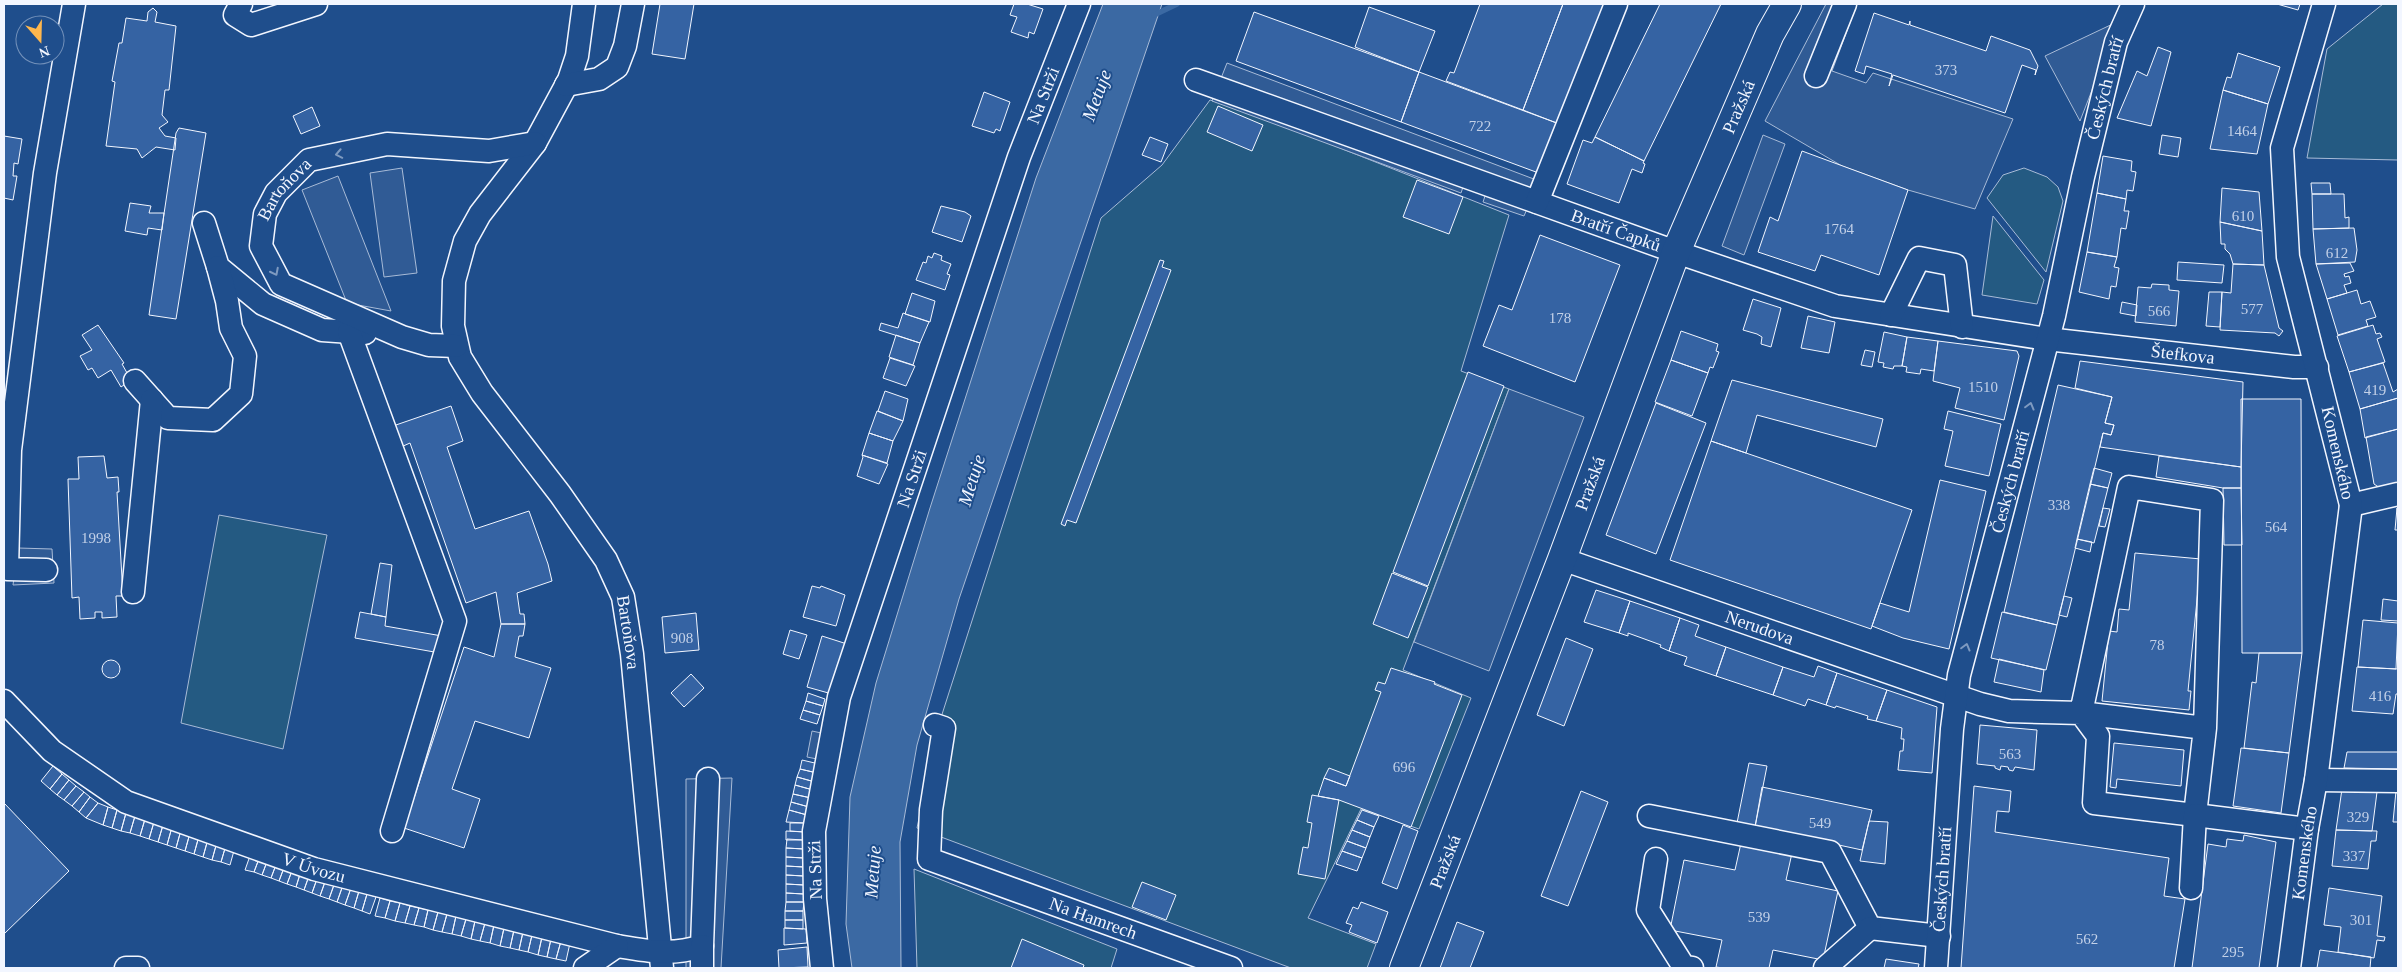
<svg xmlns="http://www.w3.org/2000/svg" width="2402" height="972" font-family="Georgia,serif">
  <rect width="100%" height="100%" fill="#1f4e8c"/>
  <path fill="#245a82" stroke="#a8bbd7" d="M2383,4H2398V160L2307,158L2327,49Z
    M1210,100L1257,115L1509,215L1461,371L1509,389L1403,670L1471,698L1419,829L1361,809L1308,918L1376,944L1367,968H1291L917,828L937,730L1101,218L1162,165Z
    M2024,168L2047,177L2058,187L2063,201L2046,272L1987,198L2003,175Z
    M1993,216L2044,280L2037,304L1982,295Z
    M219,515L327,535L283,749L181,723Z
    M914,869L1117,949L1111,968H917Z"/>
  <path fill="#305b95" stroke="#a8bbd7" d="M1826,4H1857L1832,71L1866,83L1873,73L2013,119L1975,209L1908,190L1842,166L1765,121Z
    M2119,21L2080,121L2045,56Z
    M1227,63L1539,181L1524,216L1483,202L1487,190L1465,181L1461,193L1212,101Z
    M1763,135L1785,144L1744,255L1722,246Z
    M402,168L417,273L384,277L370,173Z
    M338,176L391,311L347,303L302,190Z
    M1509,389L1584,417L1489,671L1414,642Z
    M18,548L52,549L54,583L13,585Z
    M812,731L826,734L822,760L807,757Z
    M732,778L721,968H686V779Z"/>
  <path fill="#3b69a3" stroke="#a8bbd7" d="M1103,4H1162L959,599L917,745L900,842L901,968H852L846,924L850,797L876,683L930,508L1036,178Z"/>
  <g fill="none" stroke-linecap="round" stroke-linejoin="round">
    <path stroke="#3b69a3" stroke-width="5.5" d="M1154,15L1177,4"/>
  </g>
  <path fill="#3563a3" stroke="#f2f6ff" d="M660,4H694L685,59L652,54Z
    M1014,4H1027L1043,9L1034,34L1029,32L1028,38L1011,32L1017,17L1010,15Z
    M1480,4H1563L1523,110L1446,81L1450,72L1454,73Z
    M1563,4H1607L1562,125L1523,110Z
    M1660,4H1721L1644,161L1595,137Z
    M2277,4H2300L2298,10Z
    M1369,7L1435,31L1419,72L1355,47Z
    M153,8L157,12L155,22L176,26L169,90H165L162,115L168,122L159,128L165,136L176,138L175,150L156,147L142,158L137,149L106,146L115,82L112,81L119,43H122L126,18L147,21L148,12Z
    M1254,12L1419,72L1401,122L1236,61Z
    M1874,13L1909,25L1910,21V25L1986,51L1991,36L2030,50L2038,66L2035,75L2036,70L2022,65L2005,113L1893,75L1889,86L1892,74L1866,66L1864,74L1855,71Z
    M2158,47L2171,52L2151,126L2117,118L2137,71L2147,76Z
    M2238,53L2280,67L2268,104L2223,90L2227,77L2231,78Z
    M1419,72L1562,125L1544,175L1401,122Z
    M2223,90L2268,104L2257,154L2210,149Z
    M984,92L1010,102L1000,131L996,129L994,133L972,126Z
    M1218,106L1263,125L1252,151L1207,132Z
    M312,107L320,126L301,134L293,116Z
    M179,128L206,133L176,319L149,315L176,133Z
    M2162,135L2181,138L2178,157L2159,154Z
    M4,136L22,139L18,164L14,163L13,176H17L13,200L4,198Z
    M1150,137L1168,144L1161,162L1142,155Z
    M1595,137L1644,161L1643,163L1645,164L1642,173L1632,169L1619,203L1567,184L1583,140L1592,143Z
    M1802,151L1908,190L1879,275L1821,255L1815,271L1758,252L1770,217L1778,221Z
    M2103,156L2132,161L2131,171L2136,172L2133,191L2127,190L2126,199L2097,193Z
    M1417,180L1463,197L1449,234L1403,217Z
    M2311,183H2330L2331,194H2312Z
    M2222,188L2259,192L2262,231L2220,222Z
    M2097,193L2126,199L2124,211H2129L2126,229L2121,228L2117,257L2087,252Z
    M2312,194H2344L2345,218L2349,217V228L2313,229Z
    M130,203L151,206L149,213H164L162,230L148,228L147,235L125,231Z
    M941,206L965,212L971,216L962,242L932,232Z
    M2220,222L2262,231L2264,265L2233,264L2230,254L2225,249V244H2221Z
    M2354,228L2357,250L2355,262L2316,264L2313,229Z
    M1540,235L1620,265L1575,382L1483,346L1499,305L1512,310Z
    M2087,252L2117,257L2114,267L2119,268L2116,287L2111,286L2109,299L2079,292Z
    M934,253L942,256L941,260L951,264L947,274L950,275L945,290L916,280L923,262L926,263L928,256L932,258Z
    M1160,260L1164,261L1162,267L1171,270L1076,523L1067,520L1065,526L1061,524Z
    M2178,262L2224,265L2222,283L2177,280Z
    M2350,263L2354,271L2344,274L2345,277L2349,276L2351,283L2344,285L2347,293L2327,299L2316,264Z
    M2233,264L2264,265L2279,328L2283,331L2279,336L2275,333L2220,330L2222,292L2231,293Z
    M2152,284L2169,285V290L2179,291L2176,326L2135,322L2138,287L2151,288Z
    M2357,290L2361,304L2370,301L2376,317L2366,320L2368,326L2338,335L2327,299Z
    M2209,292H2222L2220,327L2206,326Z
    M912,293L935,301L930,322L905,314Z
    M1753,299L1781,308L1771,347L1761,344L1762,337L1757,334L1743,330Z
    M2122,302L2137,305L2136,316L2120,313Z
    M903,313L929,322L920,343L879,330L881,323L898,328Z
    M1808,316L1835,322L1829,353L1801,348Z
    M98,325L124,363L122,364L131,380L121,387L111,370L98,378L92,368L88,370L80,356L92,350L82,335Z
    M2373,325L2376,334L2380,333L2382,337L2377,339L2385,362L2349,372L2337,336Z
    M1681,331L1718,344L1716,351L1719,352L1713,368L1710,367L1708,373L1671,360Z
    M1884,332L1907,337L1902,366H1894L1893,369L1883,367L1884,363L1878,362Z
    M896,335L920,343L913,365L889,357Z
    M1907,337L1938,341L1934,371L1921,369L1920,374L1906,372L1907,367L1902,366Z
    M1938,341L2017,351L2019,356L2004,420L1955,408L1960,388L1933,381Z
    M1865,350L1875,352L1872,367L1861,365Z
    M890,358L915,366L906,386L883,378Z
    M1671,360L1708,373L1692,416L1655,402Z
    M2080,361L2243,382L2241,467L2100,447L2103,433L2111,435L2114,425L2105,423L2112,397L2075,388Z
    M2383,363L2393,392L2398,389V398L2360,409L2349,372Z
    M1468,372L1504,386L1428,586L1393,572Z
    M1732,380L1883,419L1876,447L1757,415L1746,453L1711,441Z
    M2058,385L2112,397L2105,423L2114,425L2111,435L2103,433L2057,625L2004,612Z
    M885,391L908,399L903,421L878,411Z
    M2398,398V429L2365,438L2360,409Z
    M2241,399H2301L2302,653H2242Z
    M1656,403L1706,423L1656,554L1606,535Z
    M451,406L463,441L447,447L475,529L529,511L548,564L552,581L517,593L520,614H524L525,624H501L496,592L466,603L410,443L401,447L393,426Z
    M877,411L903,421L893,441L869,433Z
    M1948,411L2001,424L1989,476L1945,466L1953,431L1944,429Z
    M2398,429V485L2380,488L2374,484L2366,437Z
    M869,433L893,441L887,463L862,455Z
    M1711,441L1912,510L1871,629L1670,560Z
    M862,455L888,464L879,484L857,476L863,457Z
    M104,456L107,478L118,477L119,492H117L123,596H116L117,617L102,618V612H95V618L80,619L79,597L72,598L68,479H79L78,457Z
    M2159,456L2241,467V488H2223L2156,477Z
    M2094,468L2112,473L2108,488L2090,484Z
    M1940,480L1986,491L1949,649L1903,638L1872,626L1880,603L1909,612Z
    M2090,484L2108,488L2094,543L2077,539Z
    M2223,488H2241L2242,545H2224Z
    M2103,508L2110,509L2105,527L2099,526Z
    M2397,508L2398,530H2395Z
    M2077,539L2092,542L2090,552L2075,548Z
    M2135,553L2201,559L2188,691H2191L2189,710L2102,701L2109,631L2117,632L2119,609L2129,610Z
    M380,563L392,565L386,617L371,614Z
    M1392,573L1428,587L1408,638L1373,624Z
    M812,586L820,588L821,586L845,595L836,626L803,617Z
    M1596,590L1630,601L1619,633L1584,622Z
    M2064,596L2072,598L2067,617L2059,615Z
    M2383,599L2398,601V621L2381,620Z
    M1630,601L1680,618L1669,651L1660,647L1661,645L1628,633V636L1619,633Z
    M360,612L386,617L385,626L442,636L440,653L355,638Z
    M2002,612L2057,625L2046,670L1991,658Z
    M696,613L699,650L665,653L662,617Z
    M1680,618L1699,625L1695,636L1726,647L1716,676L1684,665L1687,657L1669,651Z
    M2363,620L2398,623L2396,669L2358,667Z
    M501,624H525L523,636H519L515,657L551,668L529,738L475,721L452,789L480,799L464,848L404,828L464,647L494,657Z
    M790,630L807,635L799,659L783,654Z
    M822,636L847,644L832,694L807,687Z
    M1566,638L1593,649L1564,726L1537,715Z
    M1726,647L1783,667L1773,695L1716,676Z
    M2259,653H2302L2289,753L2244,748L2252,682L2256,683Z
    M1999,659L2044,670L2041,692L1994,682Z
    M102 669a9 9 0 1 1 18 0a9 9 0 1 1-18 0Z
    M1818,666L1837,673L1826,705L1808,699L1805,706L1773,695L1783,667L1814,677Z
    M2357,667L2398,669V694H2396L2393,714L2352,711Z
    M1391,668L1435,682L1434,684L1462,695L1411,827L1339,800L1318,796L1324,778L1346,786L1381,692L1375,690L1378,682L1385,684Z
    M1837,673L1887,690L1876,721L1867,719L1868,716L1836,706L1835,708L1826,705Z
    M691,674L704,688L684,707L671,693Z
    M1887,690L1937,707L1932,773L1898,770L1900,751H1903L1904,739H1901L1902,728L1876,721Z
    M808,693L825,699L823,706L806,701Z
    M806,701L823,706L820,715L803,710Z
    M803,710L820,715L817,724L800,719Z
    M1980,725L2037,730L2034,770L2015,767L2013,771L2009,770L2008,767L2001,766L2000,770L1995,768V766L1977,764Z
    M2114,743L2184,750L2181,786L2117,779L2116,788L2110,787Z
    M2241,748L2289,753L2281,813L2233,806Z
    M2347,752H2398V769L2344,768Z
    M802,760L819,764L817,773L800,769Z
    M1749,763L1767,766L1755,827L1737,823Z
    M53,766L62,774L50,789L41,781Z
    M1329,768L1350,776L1346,786L1324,778Z
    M800,769L817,773L815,782L797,777Z
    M62,774L69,780L57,795L50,789Z
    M797,777L815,782L813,790L795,785Z
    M69,780L76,786L64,800L57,795Z
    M795,785L813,790L811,798L793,794Z
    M76,786L84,792L72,806L64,800Z
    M1974,786L2011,791L2009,812L1997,811L1995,832L2169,858L2164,896L2185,899L2174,968H1961Z
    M1762,787L1872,810L1862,850L1755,827Z
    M2342,789L2377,792L2372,831L2336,830Z
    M1581,791L1608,802L1568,906L1541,896Z
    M2396,791H2398V822H2393Z
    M84,792L90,797L79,812L72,806Z
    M793,794L811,798L809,807L791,802Z
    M1312,795L1339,800L1325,879L1298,874L1303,847L1308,848L1312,823L1307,822Z
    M90,797L98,803L86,818L79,812Z
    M791,802L809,807L807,815L789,810Z
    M4,803L69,871L4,934Z
    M98,803L108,807L103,825L86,818Z
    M108,807L117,810L112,828L103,825Z
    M117,810L126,813L121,831L112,828Z
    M789,810L807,815L805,823L786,822Z
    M1362,810L1379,816L1374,827L1357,820Z
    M126,813L135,816L130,833L121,831Z
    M135,816L145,819L140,836L130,833Z
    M145,819L154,822L149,839L140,836Z
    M1357,820L1374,827L1370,837L1352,830Z
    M1869,821L1888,822L1885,864L1860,861Z
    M154,822L163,825L158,842L149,839Z
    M790,823H805V832L790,831Z
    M163,825L172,827L167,845L158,842Z
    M1403,825L1418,831L1397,889L1382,883Z
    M172,827L181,830L176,848L167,845Z
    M181,830L190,833L185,851L176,848Z
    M1352,830L1370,837L1366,848L1347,841Z
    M2336,830L2377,831L2376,841H2371L2368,869L2332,866Z
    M786,831L805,832L804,840H786Z
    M190,833L199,836L194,854L185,851Z
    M2244,835L2276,842L2259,968H2192L2208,844L2226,847L2227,839L2243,841Z
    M199,836L208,839L203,857L194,854Z
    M208,839L217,842L212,860L203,857Z
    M787,839L804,840V849L786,848Z
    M1347,841L1366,848L1362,858L1342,851Z
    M217,842L226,845L221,862L212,860Z
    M1741,843L1792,853L1786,880L1838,891L1823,960L1773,950L1769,968H1723L1716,967L1722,940L1670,930L1684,860L1735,870Z
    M226,845L235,847L230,865L221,862Z
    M786,848L804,849V858L786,857Z
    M1342,851L1362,858L1357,871L1336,864Z
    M251,853L260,856L254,872L245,870Z
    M260,856L268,859L262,875L254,872Z
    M786,857L804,858V867L786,866Z
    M268,859L277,862L271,878L262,875Z
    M277,862L285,865L279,881L271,878Z
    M285,865L293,868L287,884L279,881Z
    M786,866L804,867V876L786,875Z
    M293,868L301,871L296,887L287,884Z
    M301,871L310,873L304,890L296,887Z
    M310,873L318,876L312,893L304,890Z
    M786,875L804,876V885L786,884Z
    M318,876L326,879L320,896L312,893Z
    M326,879L335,882L329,899L320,896Z
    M335,882L343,885L337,902L329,899Z
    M1142,882L1176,895L1166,920L1132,907Z
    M786,884L804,885V894L786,893Z
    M343,885L351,888L345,905L337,902Z
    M351,888L359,891L354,908L345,905Z
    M2329,888L2382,896L2377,936L2385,937L2384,941L2377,940L2374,958L2338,952L2341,927L2324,925Z
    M359,891L367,894L362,911L354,908Z
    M786,893L804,894V902H786Z
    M367,894L376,897L370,914L362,911Z
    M380,898L390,901L385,918L375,916Z
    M390,901L400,903L395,921L385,918Z
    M786,902H804L803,911H785Z
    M1361,902L1388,912L1377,943L1349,932L1352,925L1346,923L1353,907L1358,909Z
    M400,903L410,906L405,923L395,921Z
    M410,906L419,908L414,925L405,923Z
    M419,908L428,910L424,927L414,925Z
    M428,910L438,912L433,930L424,927Z
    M785,911H803V920H785Z
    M438,912L447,914L442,932L433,930Z
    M447,914L456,916L452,934L442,932Z
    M456,916L466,919L461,936L452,934Z
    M466,919L475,921L471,939L461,936Z
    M785,920H803V929L785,928Z
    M475,921L485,923L480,941L471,939Z
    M1457,922L1484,932L1470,968H1440Z
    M485,923L494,925L490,943L480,941Z
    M494,925L504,928L500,946L490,943Z
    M504,928L514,930L510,948L500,946Z
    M784,928L806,929L807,943L784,945Z
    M514,930L523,932L519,950L510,948Z
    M523,932L532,935L528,952L519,950Z
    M532,935L542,937L538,955L528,952Z
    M542,937L551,939L547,957L538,955Z
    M551,939L561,941L556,959L547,957Z
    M1022,939L1084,965L1083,968H1011Z
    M561,941L570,943L566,961L556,959Z
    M807,947L808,967L779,968L778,950Z
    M2320,950L2371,957L2370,968H2317Z
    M1886,959L1919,964L1918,968H1884Z"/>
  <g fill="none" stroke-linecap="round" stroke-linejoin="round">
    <g stroke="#f2f6ff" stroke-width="25">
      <g id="minor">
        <path d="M241,4L235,15L251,25L316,4"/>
        <path id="s1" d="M584,4L577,56L569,80L535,143L480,214L465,241L454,281L453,326L460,357L482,393L560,494L606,560L623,597L632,654L662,968"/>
        <path d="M1816,76L1845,4"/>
        <path id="s2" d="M1196,80L1676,252L1835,306L2047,339L2294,367H2317"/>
        <path d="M566,85L599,79L617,67L625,46L633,4"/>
        <path d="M1537,202L1616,4"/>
        <path d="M204,223L218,267L263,304L322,330L365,333"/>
        <path d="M1891,315L1919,258L1955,265L1962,327"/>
        <path d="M349,332L455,621L392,831"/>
        <path id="s3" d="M456,346L429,345L402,337L281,284L261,246L265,214L276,193L309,160L387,144L489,151L535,143"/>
        <path d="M135,381L168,418L213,420L241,394L245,356L231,328L227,301L218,267"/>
        <path d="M2351,505L2398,494"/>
        <path id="s4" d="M1562,559L1980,704L2009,711L2081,713L2205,728L2212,500L2129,487L2081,713L2098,736L2094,803L2195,815L2205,728"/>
        <path d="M46,570L7,569L10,450L45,173L74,4"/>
        <path d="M133,592L152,400"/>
        <path id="s5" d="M4,701L52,751L126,802L314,869L617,946C647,951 672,956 702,946L708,779"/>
        <path id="s6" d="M935,725L944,728L931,810L929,859L1231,968"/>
        <path d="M2316,780L2398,781"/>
        <path d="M1649,816L1830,852L1870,928L1939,936"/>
        <path d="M1656,859L1648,910L1684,967L1692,968"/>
        <path d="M2191,888L2195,815L2307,829"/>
        <path d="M702,946V968"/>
        <path d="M126,968H138"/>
        <path d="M585,968L617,946"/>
        <path id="s7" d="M822,968L815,899L814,831L839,697L1019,157L1079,4"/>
        <path d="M1825,968L1870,928"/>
        <path id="s8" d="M1936,968L1952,729L1959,675L2054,316L2083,177L2116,42L2133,4"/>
        <path id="s9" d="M2289,968L2307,829L2316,780L2351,505L2288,257L2282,148L2324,4"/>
      </g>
    </g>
    <g stroke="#f2f6ff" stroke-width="30">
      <g id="major">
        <path id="s10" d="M1404,968L1562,559L1676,252L1770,34L1787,4"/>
      </g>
    </g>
    <use href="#minor" stroke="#1f4e8c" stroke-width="22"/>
    <use href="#major" stroke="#1f4e8c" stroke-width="28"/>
  </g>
  <defs><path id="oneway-chevron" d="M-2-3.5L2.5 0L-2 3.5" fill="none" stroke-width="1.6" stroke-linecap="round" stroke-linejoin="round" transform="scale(1.25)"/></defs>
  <g stroke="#7e9ac0">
    <use href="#oneway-chevron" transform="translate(339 154) rotate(169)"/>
    <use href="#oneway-chevron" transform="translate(275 272) rotate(63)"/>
    <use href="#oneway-chevron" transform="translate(2030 406) rotate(-75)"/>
    <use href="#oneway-chevron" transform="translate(1966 647) rotate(-75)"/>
  </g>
  <g text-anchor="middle" stroke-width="4" stroke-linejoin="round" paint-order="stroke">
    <g font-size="15" fill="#c3d1e8">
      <text x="1946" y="75">373</text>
      <text x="1480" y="131">722</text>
      <text x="2242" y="136">1464</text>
      <text x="2243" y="221">610</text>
      <text x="1839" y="234">1764</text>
      <text x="2337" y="258">612</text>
      <text x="2252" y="314">577</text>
      <text x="2159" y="316">566</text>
      <text x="1560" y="323">178</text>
      <text x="1983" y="392">1510</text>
      <text x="2375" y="395">419</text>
      <text x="2059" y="510">338</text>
      <text x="2276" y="532">564</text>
      <text x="96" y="543">1998</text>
      <text x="682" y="643">908</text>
      <text x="2157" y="650">78</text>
      <text x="2380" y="701">416</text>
      <text x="2010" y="759">563</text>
      <text x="1404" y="772">696</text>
      <text x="2358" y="822">329</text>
      <text x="1820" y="828">549</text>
      <text x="2354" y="861">337</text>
      <text x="1759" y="922">539</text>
      <text x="2361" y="925">301</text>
      <text x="2087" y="944">562</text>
      <text x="2233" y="957">295</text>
    </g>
    <g font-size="18" fill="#f2f6ff" stroke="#1f4e8c">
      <text dy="6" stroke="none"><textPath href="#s8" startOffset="899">Českých bratří</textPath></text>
      <text dy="6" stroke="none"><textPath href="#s7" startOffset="909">Na Strži</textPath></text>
      <text dy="6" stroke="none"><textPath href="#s10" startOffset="924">Pražská</textPath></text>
      <text dy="6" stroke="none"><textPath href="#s3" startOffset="294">Bartoňova</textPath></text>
      <text dy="6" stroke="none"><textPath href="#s2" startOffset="446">Bratří Čapků</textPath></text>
      <text dy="6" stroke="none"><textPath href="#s2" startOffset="1029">Štefkova</textPath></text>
      <text transform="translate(2338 453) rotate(77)" y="6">Komenského</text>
      <text dy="6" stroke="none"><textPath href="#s7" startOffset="504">Na Strži</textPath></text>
      <text dy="6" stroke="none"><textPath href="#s8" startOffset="494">Českých bratří</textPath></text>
      <text dy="6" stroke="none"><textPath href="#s10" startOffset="519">Pražská</textPath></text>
      <text dy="6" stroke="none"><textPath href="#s4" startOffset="209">Nerudova</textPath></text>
      <text dy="6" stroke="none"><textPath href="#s1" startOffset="715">Bartoňova</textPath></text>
      <text dy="6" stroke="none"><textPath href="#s9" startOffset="116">Komenského</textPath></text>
      <text dy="6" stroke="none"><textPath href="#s10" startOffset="114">Pražská</textPath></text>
      <text dy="6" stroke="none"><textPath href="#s5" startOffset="358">V Úvozu</textPath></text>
      <text transform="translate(815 870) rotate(-92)" y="6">Na Strži</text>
      <text dy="6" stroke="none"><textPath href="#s8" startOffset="89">Českých bratří</textPath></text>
      <text dy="6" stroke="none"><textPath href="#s6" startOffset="316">Na Hamrech</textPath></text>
    </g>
    <g font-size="19" font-style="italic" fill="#f2f6ff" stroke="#1f4e8c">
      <text transform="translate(1096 95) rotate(-70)" y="7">Metuje</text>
      <text transform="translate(971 480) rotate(-73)" y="7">Metuje</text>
      <text transform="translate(872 872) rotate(-86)" y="7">Metuje</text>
    </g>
  </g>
  <rect width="2402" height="972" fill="none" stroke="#f2f6ff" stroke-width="10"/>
  <g transform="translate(40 40) rotate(160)"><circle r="24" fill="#1f4e8c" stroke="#7391ba"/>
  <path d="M0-4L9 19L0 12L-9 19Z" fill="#ffb74d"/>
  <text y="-8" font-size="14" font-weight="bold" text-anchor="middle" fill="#f2f6ff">N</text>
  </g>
</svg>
